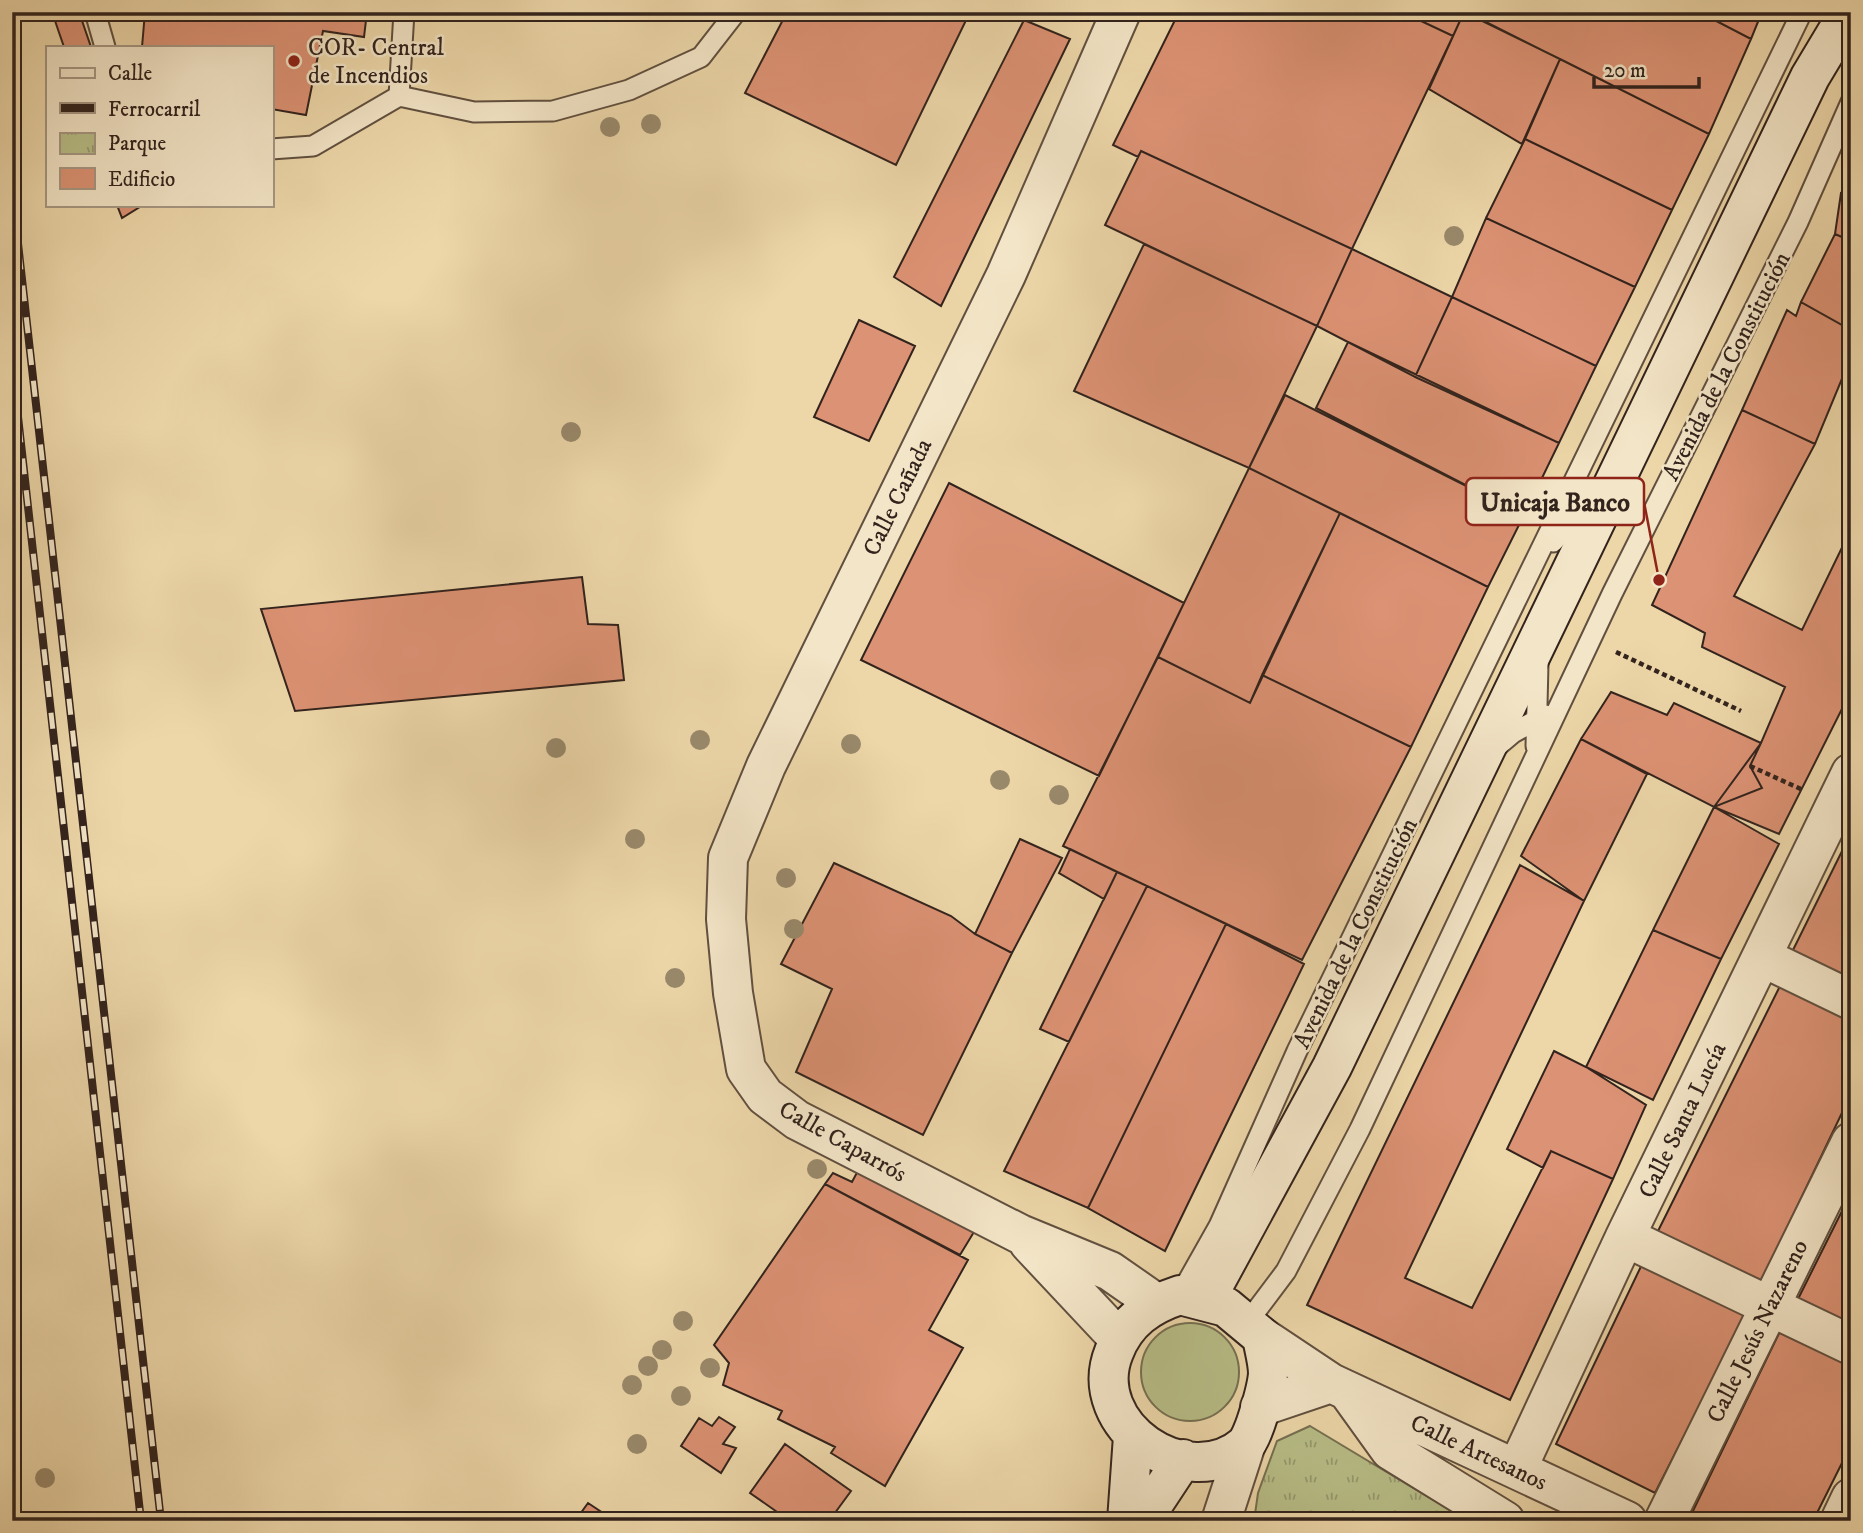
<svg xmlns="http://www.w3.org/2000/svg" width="1863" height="1533" font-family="'IM FELL DW Pica',serif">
  <defs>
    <pattern id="park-tufts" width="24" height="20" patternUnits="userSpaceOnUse" patternTransform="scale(1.75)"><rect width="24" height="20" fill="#b8be88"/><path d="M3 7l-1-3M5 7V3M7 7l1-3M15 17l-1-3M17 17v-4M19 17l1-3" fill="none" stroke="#969a6f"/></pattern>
  </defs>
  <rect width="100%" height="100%" fill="#edd7a9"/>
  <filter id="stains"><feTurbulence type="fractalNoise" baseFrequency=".00286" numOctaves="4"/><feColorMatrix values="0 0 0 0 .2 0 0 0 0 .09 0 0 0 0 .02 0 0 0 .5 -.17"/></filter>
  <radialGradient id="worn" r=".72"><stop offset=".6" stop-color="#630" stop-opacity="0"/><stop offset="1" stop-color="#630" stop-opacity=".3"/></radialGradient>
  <path fill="#b8be88" stroke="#757052" stroke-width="2" d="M1141 1372a49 49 0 1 1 98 0a49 49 0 1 1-98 0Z"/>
  <path fill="url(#park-tufts)" stroke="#757052" stroke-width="2" d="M1310,1426L1453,1512L1449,1521H1254L1258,1493L1277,1441Z"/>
  <path fill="#dc9274" stroke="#32231d" stroke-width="2" d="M52,12H79L91,47H64Z
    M145,12H367L364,37L323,31L306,115L271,109V47H142Z
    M787,12H970L896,165L745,93Z
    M1179,12H1402L1453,36L1352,249L1141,151L1138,157L1113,145Z
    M1402,12H1464L1453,36Z
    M1464,12L1560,59L1522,144L1429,89Z
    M1466,12H1699L1751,39L1709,134Z
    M1699,12H1762L1751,39Z
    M1024,20L1070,39L941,306L894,277Z
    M1560,59L1709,134L1672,210L1525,139Z
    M1525,139L1672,210L1635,287L1486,218Z
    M1141,151L1352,249L1317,326L1105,225Z
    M1841,193L1851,195V241L1835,234Z
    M117,205H143L122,218Z
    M1486,218L1635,287L1596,366L1452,297Z
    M1835,234L1851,241V330L1801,302Z
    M1144,244L1317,326L1249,468L1074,391Z
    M1352,249L1452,297L1415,377L1317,326Z
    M1452,297L1596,366L1559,443L1415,377Z
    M1801,302L1851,330V357L1815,444L1742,410L1787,310L1796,316Z
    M859,320L915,346L869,441L814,417Z
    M1348,342L1559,443L1524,515L1316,408Z
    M1285,395L1524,515L1488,587L1249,468Z
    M1742,410L1815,444L1734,596L1802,630L1851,529V691L1779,834L1714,807L1761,743L1785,687L1702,647L1705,633L1652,605Z
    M1249,468L1340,513L1250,703L1158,657Z
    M949,483L1184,603L1099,776L861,660Z
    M1340,513L1488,587L1411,747L1262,675Z
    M582,577L588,624L618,625L624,680L295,711L261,609Z
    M1158,657L1250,703L1262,675L1411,747L1302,960L1063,846Z
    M1611,692L1667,715L1674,703L1761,743L1750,766L1762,788L1714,807L1581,739Z
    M1581,739L1647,774L1584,901L1521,856Z
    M1714,807L1779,844L1721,959L1653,930Z
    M1851,833V982L1791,954Z
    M1020,839L1062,858L1012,953L975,934Z
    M1070,849L1117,872L1104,899L1059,873Z
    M834,863L951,916L975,934L1012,953L923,1135L796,1072L832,989L781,964Z
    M1520,865L1584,901L1405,1278L1472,1308L1551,1151L1613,1179L1510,1400L1307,1305Z
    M1117,872L1147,886L1069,1042L1040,1029Z
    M1147,886L1226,924L1088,1208L1004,1171Z
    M1226,924L1304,964L1165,1251L1088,1208Z
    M1653,930L1721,959L1653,1100L1586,1067Z
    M1782,982L1851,1014V1094L1761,1282L1657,1233Z
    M1554,1051L1586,1067L1646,1105L1613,1179L1551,1151L1543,1168L1507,1149Z
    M861,1165L977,1227L960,1255L825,1184L833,1173L852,1182Z
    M825,1184L968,1260L929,1330L963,1348L885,1486L831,1453L835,1447L778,1419L782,1411L723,1385L729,1363L714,1345Z
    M1851,1193V1327L1797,1301Z
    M1645,1258L1751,1305L1655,1493L1556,1444Z
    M1784,1323L1851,1355V1445L1813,1521H1702L1691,1515Z
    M719,1417L735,1427L723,1444L736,1448L721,1473L681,1446L699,1418L712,1426Z
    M785,1444L851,1491L829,1521H790L750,1493Z
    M588,1503L615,1521H575Z"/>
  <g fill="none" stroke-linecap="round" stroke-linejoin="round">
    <g stroke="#615040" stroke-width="23">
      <path id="lane" d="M95,12L105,47
        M404,12L399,96L474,112L553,111L629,90L701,57L736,12
        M271,149L313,146L399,96
        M1553,542L1596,495
        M1536,746L1538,664
        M1494,749L1513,733L1545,715
        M1180,1295L1219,1226L1297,1051L1802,12
        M1247,1323L1286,1271L1360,1129L1612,594L1798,222L1851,102"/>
    </g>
    <g stroke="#615040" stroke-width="42">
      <path id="street" d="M1121,12L1006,275L766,766L728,858L726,919L733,993L746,1069L765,1096L797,1120L1020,1234L1110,1271L1156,1303
        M1762,957L1851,1000
        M1625,1237L1851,1345
        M1029,1243L1119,1339
        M1262,1337L1331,1383L1627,1521
        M1349,1393L1390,1450L1505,1521
        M1260,1407L1331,1383
        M1517,1469L1625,1237L1851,773
        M1221,1521L1246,1444
        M1664,1521L1851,1142
        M1840,1521L1851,1498"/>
    </g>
    <g stroke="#32231d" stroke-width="42">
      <path id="secondary" d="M1180,1295L1226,1307L1262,1337C1264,1349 1268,1362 1268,1374C1267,1387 1254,1437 1245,1445C1187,1495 1084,1426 1114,1352C1126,1321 1149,1305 1180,1295Z
        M1205,1301L1332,1067L1810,77L1849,12
        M1127,1521L1133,1436
        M1142,1521L1183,1459"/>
    </g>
    <path stroke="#32231d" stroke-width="4.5" stroke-dasharray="5 3.5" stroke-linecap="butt" d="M1616,652L1741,711
      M1750,766L1803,790"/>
    <use href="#lane" stroke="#f3e5c7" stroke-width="19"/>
    <use href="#street" stroke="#f3e5c7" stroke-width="38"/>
    <use href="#secondary" stroke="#f3e5c7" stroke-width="38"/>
    <g stroke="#32231d" stroke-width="8">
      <path id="rail" d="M12,190L161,1521
        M12,363L141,1521"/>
    </g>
    <use href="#rail" stroke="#f3e5c7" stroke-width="5" stroke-dasharray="16" stroke-linecap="butt"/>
  </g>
  <g fill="#99896b">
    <circle cx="651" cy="124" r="10"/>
    <circle cx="610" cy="127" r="10"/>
    <circle cx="1454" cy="236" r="10"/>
    <circle cx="571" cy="432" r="10"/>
    <circle cx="700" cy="740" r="10"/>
    <circle cx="851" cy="744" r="10"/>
    <circle cx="556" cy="748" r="10"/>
    <circle cx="1000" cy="780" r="10"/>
    <circle cx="1059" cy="795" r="10"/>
    <circle cx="635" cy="839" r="10"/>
    <circle cx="786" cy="878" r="10"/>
    <circle cx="794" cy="929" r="10"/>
    <circle cx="675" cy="978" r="10"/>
    <circle cx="817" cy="1169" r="10"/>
    <circle cx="683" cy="1321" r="10"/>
    <circle cx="662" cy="1350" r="10"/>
    <circle cx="648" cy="1366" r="10"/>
    <circle cx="710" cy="1368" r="10"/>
    <circle cx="632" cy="1385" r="10"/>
    <circle cx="681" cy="1396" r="10"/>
    <circle cx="637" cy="1444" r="10"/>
    <circle cx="45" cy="1478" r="10"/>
  </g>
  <circle fill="#8f2418" stroke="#f3e5c7" stroke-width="2.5" cx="294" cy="61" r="7"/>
  <g text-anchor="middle" stroke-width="5" stroke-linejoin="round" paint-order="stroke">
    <g font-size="24" fill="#32231d" stroke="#f3e5c7" text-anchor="start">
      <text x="308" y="55">COR- Central<tspan x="308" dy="28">de Incendios</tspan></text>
    </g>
    <g font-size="24" fill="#32231d" stroke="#f3e5c7">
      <text transform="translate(1726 366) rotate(-63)" y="8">Avenida de la Constitución</text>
      <text transform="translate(897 497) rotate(-64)" y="8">Calle Cañada</text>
      <text transform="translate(1355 933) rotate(-64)" y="8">Avenida de la Constitución</text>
      <text transform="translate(1682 1120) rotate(-64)" y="8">Calle Santa Lucía</text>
      <text transform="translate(843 1141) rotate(29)" y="8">Calle Caparrós</text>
      <text transform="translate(1757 1331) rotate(-64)" y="8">Calle Jesús Nazareno</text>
      <text transform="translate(1479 1452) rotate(25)" y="8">Calle Artesanos</text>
    </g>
  </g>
  <path fill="none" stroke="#8f2418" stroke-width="2.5" d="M1659 580L1644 502"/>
  <circle fill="#8f2418" stroke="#f3e5c7" stroke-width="2.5" cx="1659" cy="580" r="7"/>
  <rect fill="#f3e5c7" stroke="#8f2418" stroke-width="2.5" x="1466" y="478" width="178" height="47" rx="7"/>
  <g font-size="26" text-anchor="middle" font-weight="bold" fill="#32231d">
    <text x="1555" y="511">Unicaja Banco</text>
  </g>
  <rect width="1863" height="1533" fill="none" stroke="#edd7a9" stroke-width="42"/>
  <rect x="14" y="14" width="1835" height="1505" fill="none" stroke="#32231d" stroke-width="3.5"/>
  <rect x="21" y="21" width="1821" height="1491" fill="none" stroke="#32231d" stroke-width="2"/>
  <rect x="46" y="46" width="228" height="161" fill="#f3e5c7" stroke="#a69783" stroke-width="2"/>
  <rect x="60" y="68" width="35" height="10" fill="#f3e5c7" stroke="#a69783" stroke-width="2"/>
  <text x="108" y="80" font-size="21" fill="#32231d">Calle</text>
  <rect x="60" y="103" width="35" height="10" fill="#32231d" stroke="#a69783" stroke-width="2"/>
  <text x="108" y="116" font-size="21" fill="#32231d">Ferrocarril</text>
  <rect x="60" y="133" width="35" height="21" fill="url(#park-tufts)" stroke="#a69783" stroke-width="2"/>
  <text x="108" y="150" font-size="21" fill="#32231d">Parque</text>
  <rect x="60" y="168" width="35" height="21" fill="#dc9274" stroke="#a69783" stroke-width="2"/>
  <text x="108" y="186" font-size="21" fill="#32231d">Edificio</text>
  <path d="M1594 77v10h105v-10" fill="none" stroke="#32231d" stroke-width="3.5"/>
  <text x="1604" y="77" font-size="21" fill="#32231d" stroke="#f3e5c7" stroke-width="5" paint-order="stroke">20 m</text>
  <rect width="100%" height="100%" filter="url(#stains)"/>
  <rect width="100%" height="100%" fill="url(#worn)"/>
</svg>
